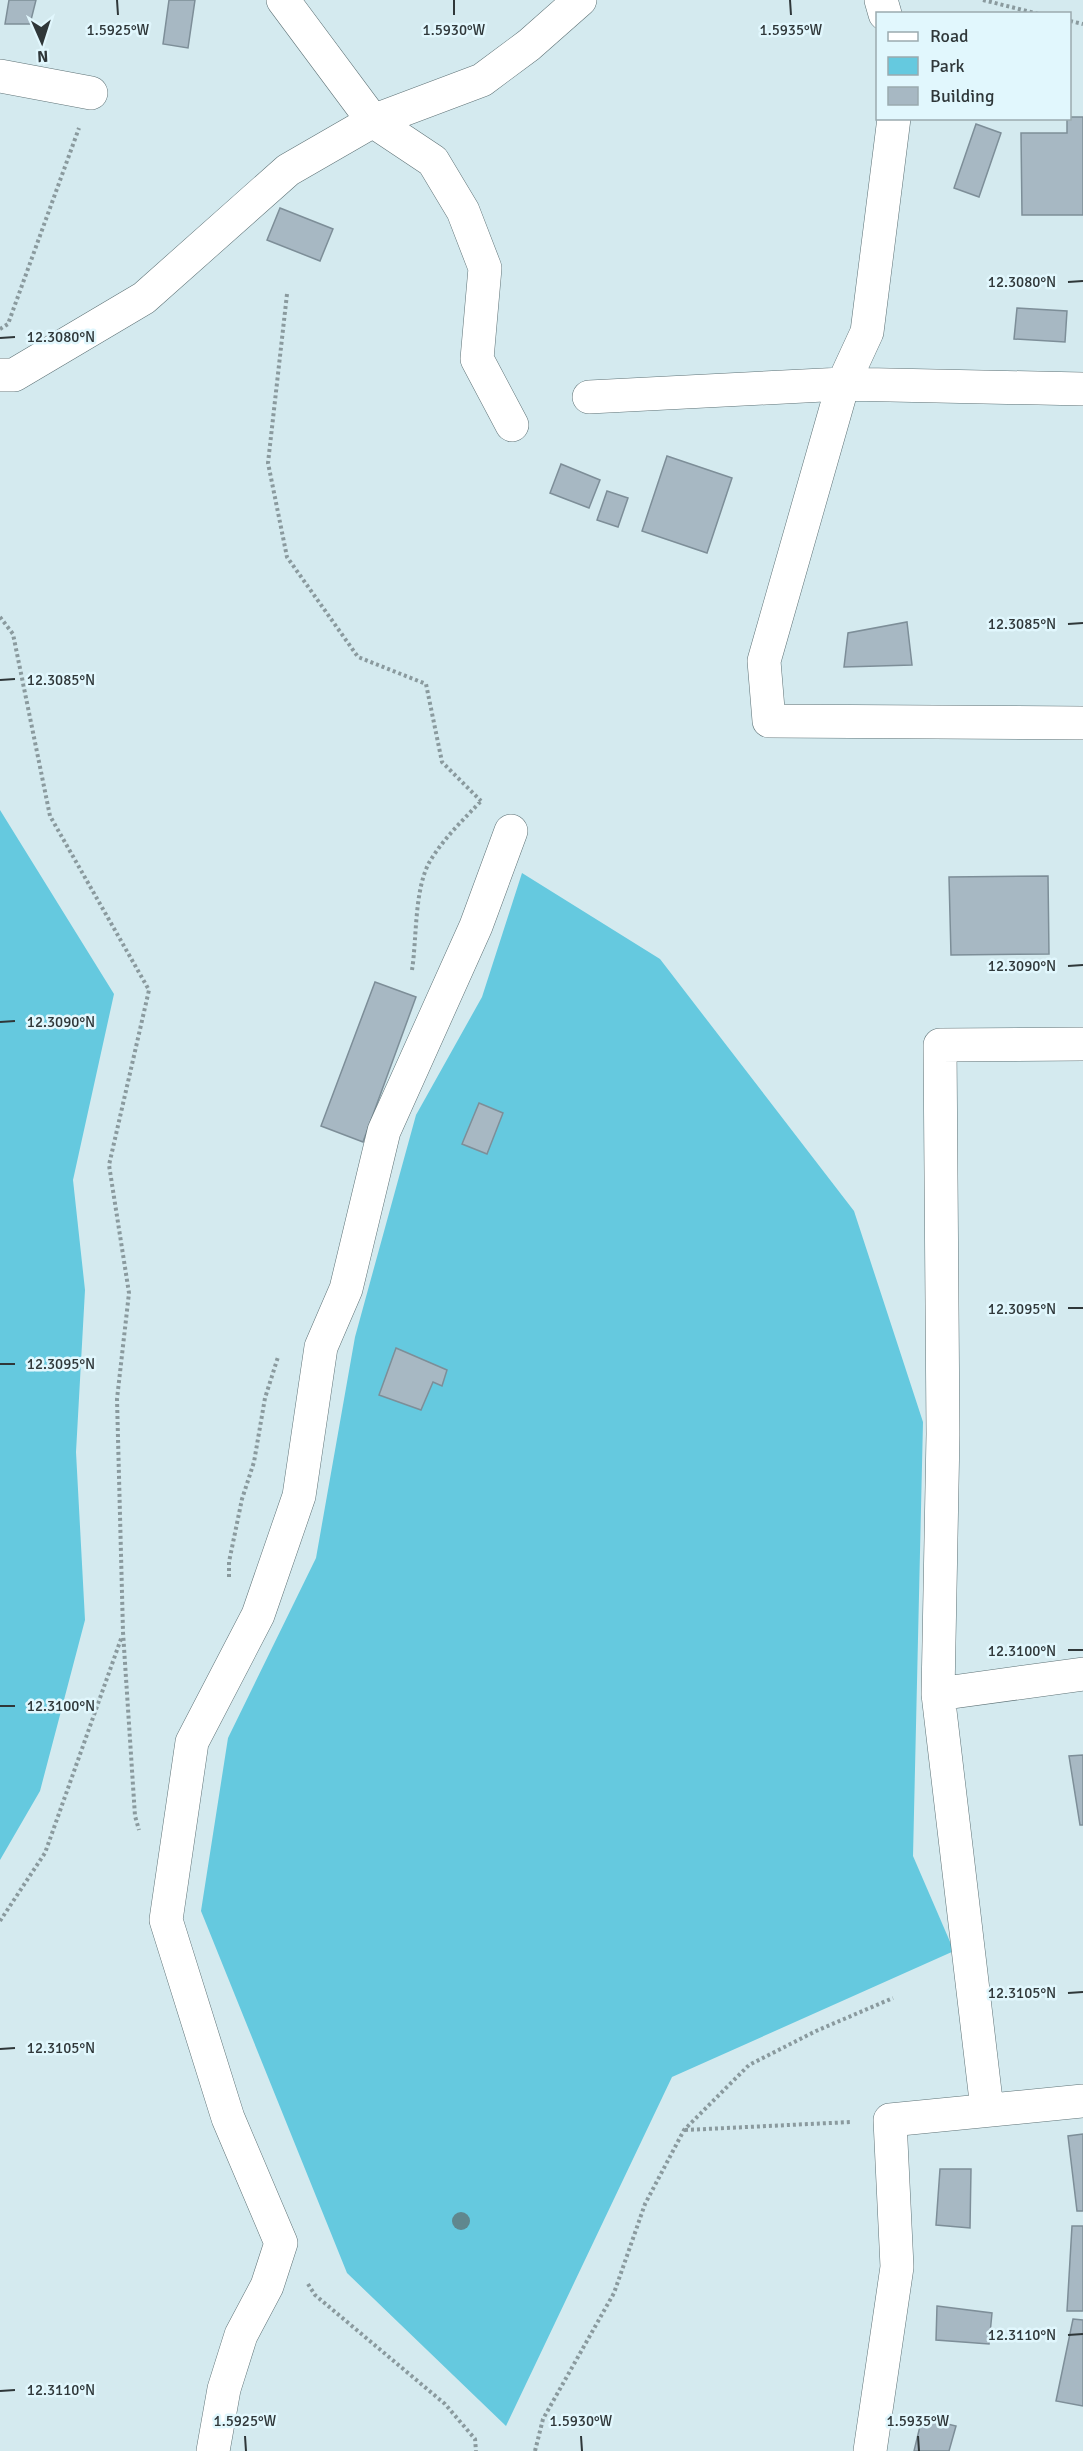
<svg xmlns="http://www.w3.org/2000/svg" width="1083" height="2451" font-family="Signika,sans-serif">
  <rect width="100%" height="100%" fill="#d4eaef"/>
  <path fill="#65c9df" d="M0,810L114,994L73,1180L85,1290L76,1452L85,1620L40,1791L0,1860Z
    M522,873L660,959L854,1211L923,1422L913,1856L954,1951L672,2077L506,2426L347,2273L201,1911L228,1738L316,1558L355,1337L416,1115L482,997Z"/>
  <path fill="#a7b8c3" stroke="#7d8e98" stroke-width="1.5" d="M9,0H36L30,24H5Z
    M169,0H195L188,48L163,44Z
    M1070,117H1083V215H1022L1021,133H1067V118Z
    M976,124L1001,133L979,197L954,188Z
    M280,208L333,229L320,261L267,240Z
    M1017,308L1067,311L1065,342L1014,339Z
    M667,456L732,478L707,553L642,531Z
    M561,464L600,480L589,508L550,493Z
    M607,491L628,498L618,527L597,520Z
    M907,622L912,665L844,667L848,633Z
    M1048,876L1049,954L951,955L949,877Z
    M375,982L416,997L363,1142L321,1126Z
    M479,1103L503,1113L487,1154L462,1144Z
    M396,1348L447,1370L442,1386L433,1382L421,1410L379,1395Z
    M1083,1755V1825H1080L1069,1756Z
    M1083,2134V2211H1077L1068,2136Z
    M940,2169H971L970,2228L936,2225Z
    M1072,2226H1083V2311H1067Z
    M937,2306L992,2313L989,2344L936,2340Z
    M1073,2319L1083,2320V2406L1056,2401Z
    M922,2418L956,2426L949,2451H914Z"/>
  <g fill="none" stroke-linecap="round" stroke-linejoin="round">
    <g stroke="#5e7276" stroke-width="34">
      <path id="street" d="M283,0L373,121L433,161L463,211L485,268L477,359L512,425
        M881,0L885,14
        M0,76L91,93
        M894,118L867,332L843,384L764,661L769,721L1083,723
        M0,375H14L144,298L288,170L373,121L482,80L529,45L580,0
        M589,397L843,384L1083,389
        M938,1694L1083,1674
        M987,2109L938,1694L943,1434L940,1045L1083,1044
        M213,2451L224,2389L241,2335L267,2286L281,2243L228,2118L166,1920L192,1742L258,1615L299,1496L321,1347L346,1289L384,1131L476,926L511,831
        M870,2451L897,2267L890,2120L1083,2101"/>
    </g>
    <path stroke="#8a9a9e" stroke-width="4" stroke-dasharray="3 3" stroke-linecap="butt" d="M983,0L1039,14
      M1070,21L1083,24
      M287,294L268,463L287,557L358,657L426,684L442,762L481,801
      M0,329L8,324L79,128
      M0,617L13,634L50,816L149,990L109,1165L129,1293L117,1399L123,1632L135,1816L139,1830
      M412,970C417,938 414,889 430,861C444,838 463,820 481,801
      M229,1577V1562L242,1499L254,1462L265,1398L278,1357
      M0,1921L45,1853L122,1636
      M685,2130L851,2122
      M308,2284L315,2295L445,2404L475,2439L476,2451
      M535,2451L543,2419L614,2293L645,2204L684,2130L749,2065L816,2031L893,1998"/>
    <use href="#street" stroke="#fff" stroke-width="33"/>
  </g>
  <circle fill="#60878e" cx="461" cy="2221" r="9"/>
  <path fill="none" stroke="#2f3739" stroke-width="2" d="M117,0L118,15M454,0V15M790,0L791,15M1068,282L1083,281M0,338L15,337M1068,624L1083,623M0,680L15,679M1068,966L1083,965M0,1022L15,1021M1068,1308H1083M0,1364H15M1068,1650H1083M0,1706H15M1068,1993L1083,1992M0,2049L15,2048M1068,2335L1083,2334M0,2391L15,2390M245,2436L246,2451M581,2436L582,2451M918,2436L919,2451"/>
  <g font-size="15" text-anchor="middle" fill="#2f3739" stroke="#e1f7fd" stroke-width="5" stroke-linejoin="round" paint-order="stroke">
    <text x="118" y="35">1.5925°W</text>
    <text x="454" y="35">1.5930°W</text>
    <text x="791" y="35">1.5935°W</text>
    <text x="1022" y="287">12.3080°N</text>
    <text x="61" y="342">12.3080°N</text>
    <text x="1022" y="629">12.3085°N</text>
    <text x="61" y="685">12.3085°N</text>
    <text x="1022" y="971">12.3090°N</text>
    <text x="61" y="1027">12.3090°N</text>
    <text x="1022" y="1314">12.3095°N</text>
    <text x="61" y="1369">12.3095°N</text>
    <text x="1022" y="1656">12.3100°N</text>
    <text x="61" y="1711">12.3100°N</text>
    <text x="1022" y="1998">12.3105°N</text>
    <text x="61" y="2053">12.3105°N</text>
    <text x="1022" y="2340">12.3110°N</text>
    <text x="61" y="2395">12.3110°N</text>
    <text x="245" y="2426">1.5925°W</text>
    <text x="581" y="2426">1.5930°W</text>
    <text x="918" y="2426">1.5935°W</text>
  </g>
  <rect x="876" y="12" width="195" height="108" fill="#e1f7fd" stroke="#9aaaaf" stroke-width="1.5"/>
  <rect x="888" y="32" width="30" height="9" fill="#ffffff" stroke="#9aaaaf" stroke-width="1.5"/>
  <text x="930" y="42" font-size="18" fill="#2f3739">Road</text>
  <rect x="888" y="57" width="30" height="18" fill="#65c9df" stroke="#9aaaaf" stroke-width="1.5"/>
  <text x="930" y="72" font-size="18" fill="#2f3739">Park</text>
  <rect x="888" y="87" width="30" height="18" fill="#a7b8c3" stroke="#9aaaaf" stroke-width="1.5"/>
  <text x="930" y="102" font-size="18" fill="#2f3739">Building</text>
  <g transform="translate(42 42) rotate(177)" stroke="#e1f7fd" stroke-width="4.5" paint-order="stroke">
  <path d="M0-4.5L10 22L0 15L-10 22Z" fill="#2f3739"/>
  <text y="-9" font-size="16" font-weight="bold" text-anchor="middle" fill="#2f3739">N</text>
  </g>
</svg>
